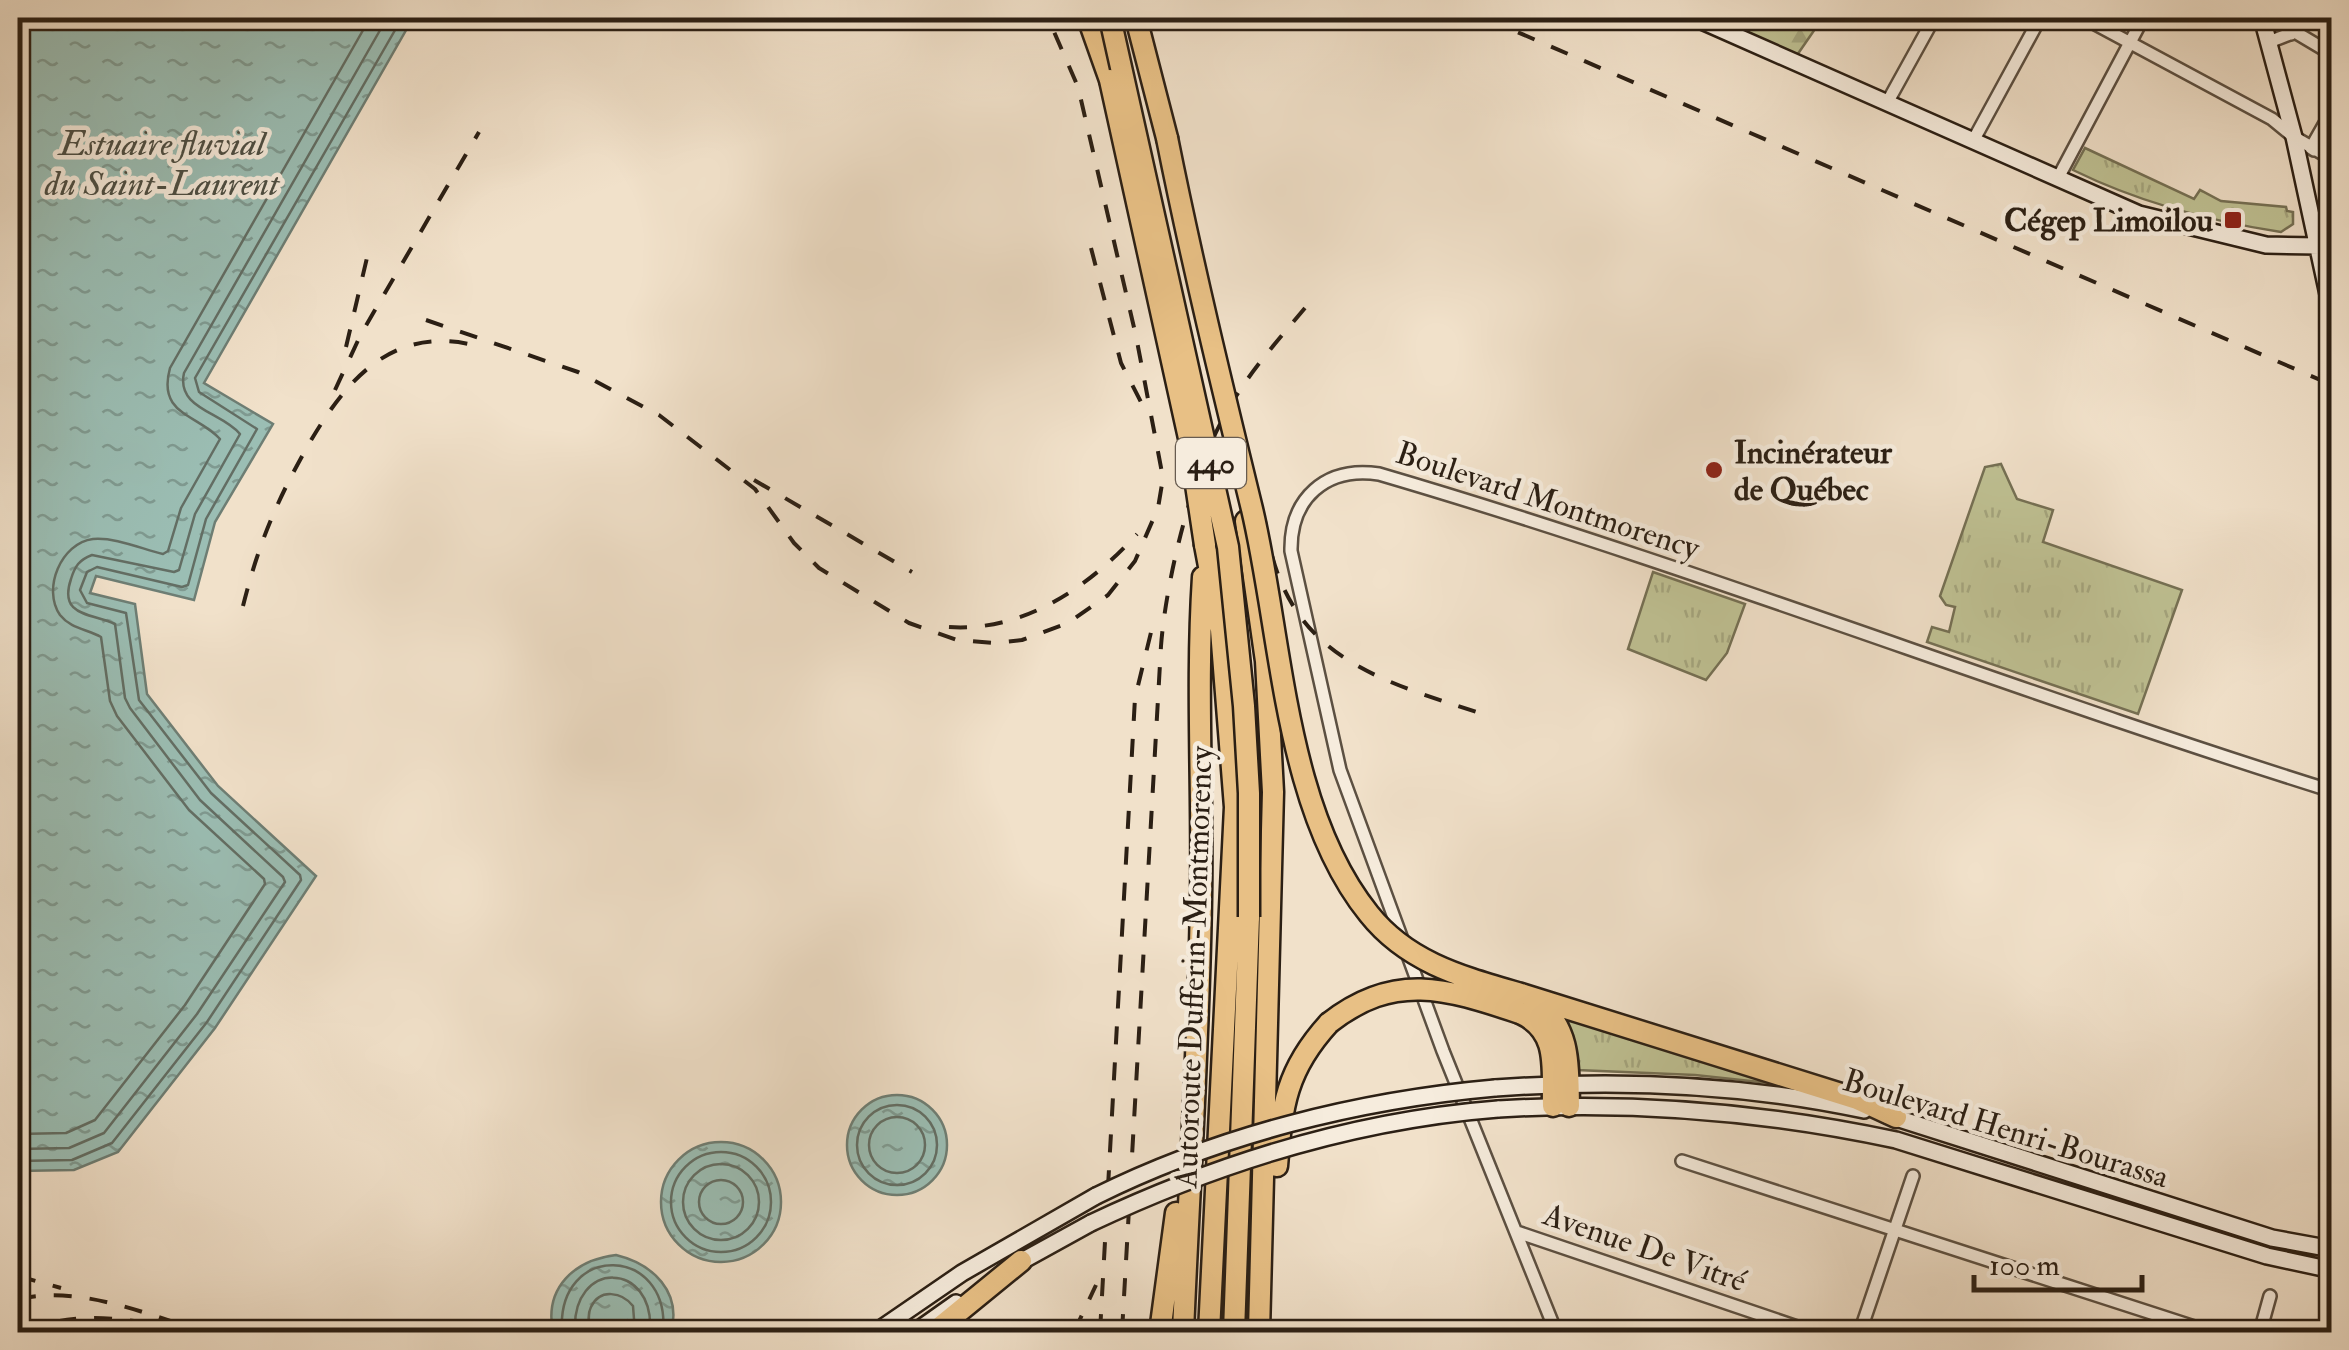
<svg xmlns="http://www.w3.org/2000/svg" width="2349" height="1350" font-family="'IM FELL Double Pica',serif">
  <defs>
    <pattern id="grass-tufts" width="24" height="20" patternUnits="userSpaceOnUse" patternTransform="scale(2.5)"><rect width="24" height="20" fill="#bfc193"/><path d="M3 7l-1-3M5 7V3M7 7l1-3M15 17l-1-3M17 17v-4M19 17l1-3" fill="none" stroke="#a4a57e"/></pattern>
    <pattern id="forest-firs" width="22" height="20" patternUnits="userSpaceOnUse" patternTransform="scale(2.5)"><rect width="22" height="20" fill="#bfc193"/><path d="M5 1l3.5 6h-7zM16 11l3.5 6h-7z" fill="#a4a57e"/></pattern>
    <pattern id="water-ripples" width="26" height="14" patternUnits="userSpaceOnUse" patternTransform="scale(2.5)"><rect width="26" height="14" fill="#9bbeb4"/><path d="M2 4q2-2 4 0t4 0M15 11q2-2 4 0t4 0" fill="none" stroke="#7f9a91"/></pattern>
  </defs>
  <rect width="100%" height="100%" fill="#f1e1ca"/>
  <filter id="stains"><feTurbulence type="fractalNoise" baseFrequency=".002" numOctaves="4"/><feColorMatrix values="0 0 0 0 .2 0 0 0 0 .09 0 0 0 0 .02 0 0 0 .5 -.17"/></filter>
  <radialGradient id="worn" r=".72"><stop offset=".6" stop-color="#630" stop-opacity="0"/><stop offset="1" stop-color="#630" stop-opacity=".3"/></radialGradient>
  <path fill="url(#grass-tufts)" stroke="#757054" stroke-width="2.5" d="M2085,148L2194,199L2200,190L2221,201L2286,207L2287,211L2293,212V224L2281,232C2209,221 2138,202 2073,170Z
    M2001,464L2017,499L2053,510L2043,542L2182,590L2138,714L1927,642L1932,627L1949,632L1955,607L1946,605L1940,596L1985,467Z
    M1653,572L1745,604L1727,653L1706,680L1628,649Z
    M1559,1008L1770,1076L1769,1083L1695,1075L1577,1070Z"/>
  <path fill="url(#forest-firs)" stroke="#757054" stroke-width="2.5" d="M1741,18H1821L1822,19L1795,58L1739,27Z"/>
  <path fill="url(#water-ripples)" stroke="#6e7e74" stroke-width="2.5" d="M18,18H413L204,383L273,424L215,522L194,600L96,576L90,593L135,604L147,694L218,786L316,876L215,1028L118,1152L74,1170L18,1171Z
    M847 1145a50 50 0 1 1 100 0a50 50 0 1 1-100 0Z
    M661 1202a60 60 0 1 1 120 0a60 60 0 1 1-120 0Z
    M616,1255C653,1264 682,1292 671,1332H553C544,1288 574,1260 616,1255Z"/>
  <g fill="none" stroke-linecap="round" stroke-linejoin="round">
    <path stroke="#636e64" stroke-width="2.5" d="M857 1145a40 40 0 1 1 80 0a40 40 0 1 1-80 0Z
      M869 1145a28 28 0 1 1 56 0a28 28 0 1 1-56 0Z
      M18,1134L66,1133L95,1120L185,1005L265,884L264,879L189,810L117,716L110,701L101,637C87,629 71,629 60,615C42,589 61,543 93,539C115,537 142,549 163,554L168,551L181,508L220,439C197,414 157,415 170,368L370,18
      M18,1149L69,1148L104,1133L197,1014L285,882L283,877L200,800L130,708L125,698L115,624C92,613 58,617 71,579C75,566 79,560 92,555L174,572L179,570L195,514L240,434C222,412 176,409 184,373L387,18
      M671 1202a50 50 0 1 1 100 0a50 50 0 1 1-100 0Z
      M18,1161L72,1160L112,1143L207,1022L301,880L300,875L211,793L139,700L126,613L87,603L80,590L87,572L97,567L182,587L188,585L206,519L257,429L199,392L195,378L402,18
      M683 1202a38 38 0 1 1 76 0a38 38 0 1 1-76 0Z
      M699 1202a22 22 0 1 1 44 0a22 22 0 1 1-44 0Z
      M562,1332C556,1241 671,1245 663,1332
      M575,1332C571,1259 655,1260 650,1332
      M590,1332C589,1324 587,1315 591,1307C600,1288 622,1292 633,1306L635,1332"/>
    <g stroke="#5c5042" stroke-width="16">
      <path id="street" d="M2084,18L2272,119L2294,137L2332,159
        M2291,34L2304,18
        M2269,42L2295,32L2332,54
        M1887,103L1934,18
        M1973,141L2040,18
        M2314,150L2311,148L2332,111
        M2058,178L2143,18
        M1682,1161L2210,1332
        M1517,1232L1812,1332
        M1556,1332L1443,1051L1340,770L1291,551C1290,499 1325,466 1379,474C1700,568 2012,691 2332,791
        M1860,1332L1913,1176
        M2260,1332L2270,1296"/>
    </g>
    <g stroke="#2b1f14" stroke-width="20">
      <path id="secondary" d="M1695,18L2139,214L2266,245L2319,246
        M2262,18L2294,137L2332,313
        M1495,1088C1619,1079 1742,1084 1864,1110
        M1498,1109C1631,1101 1765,1112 1896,1140L2267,1256L2332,1270
        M1887,1115L2272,1238L2332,1249
        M1013,1266L1091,1223
        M876,1332L962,1273L1096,1196
        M915,1332L956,1303"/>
    </g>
    <g stroke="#2b1f14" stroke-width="25">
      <path id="highway" d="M1088,18L1110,80
        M1136,18L1167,138
        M1246,521L1266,661L1273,792L1259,1332
        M1205,545L1221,630L1235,807L1209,1332
        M1521,994L1857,1099L1896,1117
        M1538,1003C1571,1030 1568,1066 1569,1106
        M1520,1013C1560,1031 1552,1069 1553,1106
        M1277,1166C1282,1105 1286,1070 1329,1023
        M934,1332L1021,1261
        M1160,1332L1176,1213
        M1183,1332C1189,1188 1199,1042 1201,898C1203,791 1196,684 1203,577
        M1234,1332L1249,917"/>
    </g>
    <use href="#street" stroke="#f6ecdd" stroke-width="11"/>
    <use href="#secondary" stroke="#f6ecdd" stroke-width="15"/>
    <use href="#highway" stroke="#e8c085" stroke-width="20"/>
    <path stroke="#2b1f14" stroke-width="4" stroke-dasharray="18 18" stroke-linecap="butt" d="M1485,18L2332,385
      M1091,248L1121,363L1144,408
      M426,320L578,372L659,415L755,489L794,543L819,568L909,623L957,640L994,643L1022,640L1068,623L1108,595L1135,561L1158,508L1163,478L1136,336L1078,87L1048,18
      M346,347L370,245
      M335,390L361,334L479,132
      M754,480L912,572
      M1265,521C1284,656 1372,678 1486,715
      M243,606C259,542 277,500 310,442C346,381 390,328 469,344
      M949,627C1024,632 1089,587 1137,534
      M18,1276L61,1288
      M18,1299C81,1285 145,1314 205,1332
      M24,1332C60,1316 96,1316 134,1321
      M1074,1332L1096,1285
      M1100,1332L1135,698L1154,620
      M1122,1332L1161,646C1166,580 1192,473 1225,415C1248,372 1283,335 1314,297"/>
    <g stroke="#2b1f14" stroke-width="20" stroke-linecap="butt">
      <path id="secondary-bridge" d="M1096,1196C1219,1135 1359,1100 1495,1088
        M1091,1223C1218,1163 1357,1120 1498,1109"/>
    </g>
    <g stroke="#2b1f14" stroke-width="25" stroke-linecap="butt">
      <path id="highway-bridge" d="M1110,18L1228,547L1244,706L1249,793V917
        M1110,80L1189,438L1205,545
        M1167,138C1192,263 1222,386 1252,509C1282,635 1284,809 1369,914C1408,963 1463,977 1521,994
        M1329,1023C1395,971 1447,989 1520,1013"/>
    </g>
    <use href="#secondary-bridge" stroke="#f6ecdd" stroke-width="15"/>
    <use href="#highway-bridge" stroke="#e8c085" stroke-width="20"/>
  </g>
  <g fill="#8f2418" stroke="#f6ecdd" stroke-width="4">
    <rect x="2223" y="210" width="20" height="20" rx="5"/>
    <circle cx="1714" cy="470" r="10"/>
  </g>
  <g text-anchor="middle" stroke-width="9" stroke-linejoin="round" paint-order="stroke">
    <rect fill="#f6ecdd" stroke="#685c50" stroke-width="2.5" x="1176" y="438" width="70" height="50" rx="8"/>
    <g font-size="30" font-weight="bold" fill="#2b1f14">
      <text x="1211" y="473">440</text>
    </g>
    <g font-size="32" font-weight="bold" fill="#2b1f14" stroke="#f6ecdd" text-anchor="end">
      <text x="2213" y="231">Cégep Limoilou</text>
      <text x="1734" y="463" text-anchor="start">Incinérateur<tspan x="1734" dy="37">de Québec</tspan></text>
    </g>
    <g font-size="32" fill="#2b1f14" stroke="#f6ecdd">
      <text transform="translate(1548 500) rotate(18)" y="11">Boulevard Montmorency</text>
      <text transform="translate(1193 967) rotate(-88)" y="11">Autoroute Dufferin-Montmorency</text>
      <text transform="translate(2006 1128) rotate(17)" y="11">Boulevard Henri-Bourassa</text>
      <text transform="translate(1645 1247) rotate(19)" y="11">Avenue De Vitré</text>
    </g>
    <g font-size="35" font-style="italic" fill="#4d4f44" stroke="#f6ecdd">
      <text x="162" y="155">Estuaire fluvial<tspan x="162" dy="40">du Saint-Laurent</tspan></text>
    </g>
  </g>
  <rect width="2349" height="1350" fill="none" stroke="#f1e1ca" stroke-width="60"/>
  <rect x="20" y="20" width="2309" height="1310" fill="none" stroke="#2b1f14" stroke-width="5"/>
  <rect x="30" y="30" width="2289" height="1290" fill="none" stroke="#2b1f14" stroke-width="2.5"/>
  <path d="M1974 1275v15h168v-15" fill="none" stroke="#2b1f14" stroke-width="5"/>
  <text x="1989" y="1275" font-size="30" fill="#2b1f14" stroke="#f6ecdd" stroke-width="8" paint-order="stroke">100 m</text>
  <rect width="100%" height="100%" filter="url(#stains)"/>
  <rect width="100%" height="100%" fill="url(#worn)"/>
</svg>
